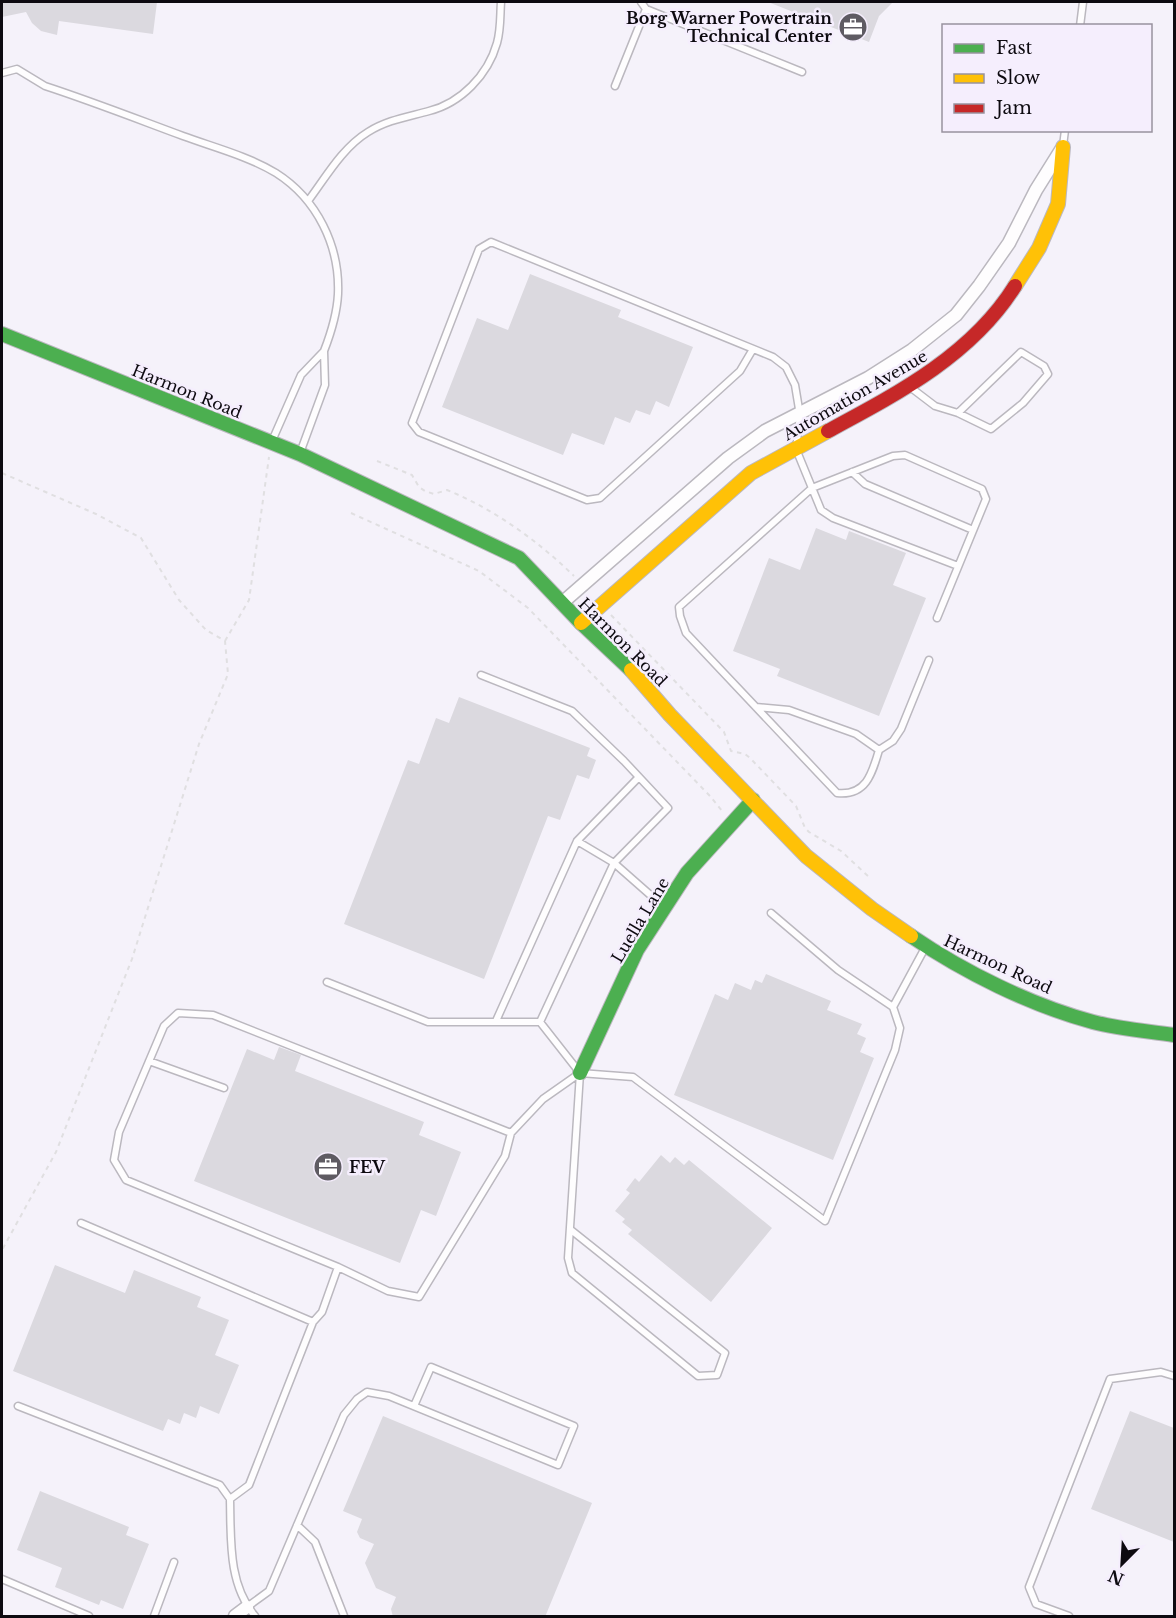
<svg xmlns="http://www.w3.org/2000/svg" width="1176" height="1618" font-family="'Libre Baskerville',serif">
  <rect width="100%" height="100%" fill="#f5f2fa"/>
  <path fill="#dbd9df" d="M2,2H157L153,34L59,21L57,35L41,31L32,23L26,12L2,17Z
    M768,2H893L879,16L869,42Z
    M530,274L621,310L618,317L693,347L669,407L656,401L650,415L636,410L630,423L615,417L604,445L572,433L563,455L442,407L477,318L508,330Z
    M816,528L846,540L849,531L906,553L893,585L926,598L879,716L777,676L780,669L733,651L769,558L800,570Z
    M459,697L590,748L587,756L596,760L589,779L577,775L560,820L548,816L484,979L344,924L408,760L419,764L436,718L449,723Z
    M766,974L831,1001L827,1010L862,1024L857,1034L866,1038L860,1052L874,1058L833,1160L674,1095L715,994L728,1000L735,983L751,990L755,980L762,983Z
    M279,1047L301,1055L295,1071L424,1122L419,1135L461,1152L436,1216L421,1210L400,1263L194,1181L247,1049L274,1060Z
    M661,1155L670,1163L675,1157L684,1165L689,1160L772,1228L711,1302L628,1234L632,1230L622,1222L625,1219L615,1211L630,1193L626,1190L635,1178L639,1182Z
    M55,1265L125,1293L134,1270L201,1297L197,1307L229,1320L215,1355L239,1365L219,1414L200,1406L196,1418L184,1413L180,1424L168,1419L163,1431L13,1371Z
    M1130,1411L1174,1428V1542L1091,1509Z
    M383,1416L592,1503L545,1617H393L391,1609L396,1597L376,1588L365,1563L374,1544L360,1538L357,1532L362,1519L343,1511Z
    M40,1491L129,1527L126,1535L149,1544L123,1609L101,1600L99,1605L55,1587L62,1568L17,1550Z"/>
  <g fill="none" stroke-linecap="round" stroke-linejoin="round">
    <g stroke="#bbb8bf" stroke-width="9">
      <path id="lane" d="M641,2L646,9L802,72
        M1080,26L1083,2
        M2,73L17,69L45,86C91,101 137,119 183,136C213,147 248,156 276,173C317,199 340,246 338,294C337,314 331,333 324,351
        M615,86L646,9
        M1063,146L1065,130
        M308,201C326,177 342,148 368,132C387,120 407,117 429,111C461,103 488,75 497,43C501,29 500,15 501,2
        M753,349L740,371L600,498L587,500L419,432L412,423L479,249L491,242L773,357L786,367L795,385L800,415L796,449L812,488L679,607L680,616L686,633L837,793C866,796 872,774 879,750L856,734L789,710L756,707
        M910,387L935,406L958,413L991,429L1023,403L1048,374L1044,366L1021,352L958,413
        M272,441L301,375L324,351L325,385L300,453
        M852,472L865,484L973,530
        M937,618L986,499L982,489L905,455L893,456L812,488L821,510L833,518L958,566
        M481,675L572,711L624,761L668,808L614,863L664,907
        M879,750L893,741L901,729L929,660
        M771,913L838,970L893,1007
        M327,982L428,1022H540
        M496,1021L577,841L639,777
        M149,1061L224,1088
        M511,1133L543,1099L580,1073L633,1077L825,1221L895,1050L900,1028L893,1007L926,946
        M81,1223L313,1322L249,1485L230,1499C231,1540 228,1584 255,1616
        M571,1230L725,1353L717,1375L698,1376L572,1273L568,1258L580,1073L540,1022L614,863L577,841
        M313,1322L322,1312L338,1267L126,1180L114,1160L119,1132L164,1026L178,1013L213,1015L511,1133L505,1156L419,1297L388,1291L338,1267
        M18,1406L220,1485L230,1499
        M297,1525L315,1542L344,1616
        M2,1579L89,1616
        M247,1607L269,1591L344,1415L357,1399L367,1392L389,1396L558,1465L574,1426L431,1367L414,1406
        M154,1616L174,1562
        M1069,1616L1036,1604L1029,1587L1110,1379L1161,1372L1174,1376"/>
    </g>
    <g stroke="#bbb8bf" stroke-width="15">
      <path id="street" d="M562,603L728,458L765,431L868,378L912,350L956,315L979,286L1009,243L1036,190L1061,150
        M235,1616L247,1607"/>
    </g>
    <g stroke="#bbb8bf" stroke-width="16">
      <path id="fast" d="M2,334L300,454L519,558L581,623L631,670
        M911,936C964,972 1030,1005 1093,1022C1119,1029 1147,1031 1174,1035
        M580,1073L637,950L687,873L753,800"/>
    </g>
    <g stroke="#bbb8bf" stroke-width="16">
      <path id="slow" d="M1015,286L1039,248L1058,204L1063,147
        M581,623L751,473L828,431
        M631,670L670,715L806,856L872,909L911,936"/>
    </g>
    <g stroke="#bbb8bf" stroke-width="16">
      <path id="jam" d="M828,431C897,394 972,355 1015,286"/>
    </g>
    <path stroke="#e0dfe1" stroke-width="2" stroke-dasharray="4.5 4.5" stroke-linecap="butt" d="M377,461L412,475L419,487L425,491L434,494L447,490C494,509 538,541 574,576
      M2,473L96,514L141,538L179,600L206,630L225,641L228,674L199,744L132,959L56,1152L2,1250
      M351,513L479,571L528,608L710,796L722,811
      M611,615L724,732L731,751L745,754L750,758L796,806L805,828L809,832L841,851L869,877
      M225,641L249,600L269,457"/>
    <use href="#lane" stroke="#fefdfe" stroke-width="6"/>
    <use href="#street" stroke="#fefdfe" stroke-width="12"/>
    <use href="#fast" stroke="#4caf50" stroke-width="14"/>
    <use href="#slow" stroke="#ffc107" stroke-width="14"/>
    <use href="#jam" stroke="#c62828" stroke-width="14"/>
  </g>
  <defs>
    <g id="office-disc" transform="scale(1.5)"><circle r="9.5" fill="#5e5b62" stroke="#f5eefd"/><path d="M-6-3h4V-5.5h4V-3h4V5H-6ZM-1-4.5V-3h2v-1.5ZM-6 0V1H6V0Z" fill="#fff"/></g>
  </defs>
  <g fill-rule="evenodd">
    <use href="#office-disc" x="853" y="27"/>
    <use href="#office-disc" x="328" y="1167"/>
  </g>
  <g text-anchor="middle" stroke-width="5" stroke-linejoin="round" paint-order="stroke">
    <g font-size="16" font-weight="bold" fill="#0d0a10" stroke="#f5eefd" text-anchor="end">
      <text x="832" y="24">Borg Warner Powertrain<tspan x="832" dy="18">Technical Center</tspan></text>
      <text x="349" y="1173" text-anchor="start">FEV</text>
    </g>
    <g font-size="16" fill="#0d0a10" stroke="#f5eefd">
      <text transform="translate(187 391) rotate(22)" y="6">Harmon Road</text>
      <text transform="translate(855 395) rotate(-30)" y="6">Automation Avenue</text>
      <text transform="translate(623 642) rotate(45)" y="6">Harmon Road</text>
      <text transform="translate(640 920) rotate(-59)" y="6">Luella Lane</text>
      <text transform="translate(998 964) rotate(25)" y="6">Harmon Road</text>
    </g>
  </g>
  <rect width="1176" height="1618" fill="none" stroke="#0d0a10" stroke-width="6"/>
  <rect x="942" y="24" width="210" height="108" fill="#f5eefd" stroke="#98939e" stroke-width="1.5"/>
  <rect x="954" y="44" width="30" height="9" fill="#4caf50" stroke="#98939e" stroke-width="1.5"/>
  <text x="996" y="54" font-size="18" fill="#0d0a10">Fast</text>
  <rect x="954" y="74" width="30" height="9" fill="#ffc107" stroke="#98939e" stroke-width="1.5"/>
  <text x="996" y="84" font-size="18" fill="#0d0a10">Slow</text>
  <rect x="954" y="104" width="30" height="9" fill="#c62828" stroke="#98939e" stroke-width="1.5"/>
  <text x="996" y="114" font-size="18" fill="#0d0a10">Jam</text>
  <g transform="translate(1122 1564) rotate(204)" stroke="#f5eefd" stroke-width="4.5" paint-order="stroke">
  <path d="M0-4.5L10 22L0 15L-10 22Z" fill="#0d0a10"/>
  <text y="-9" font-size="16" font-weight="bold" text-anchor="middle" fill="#0d0a10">N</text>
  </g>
</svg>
